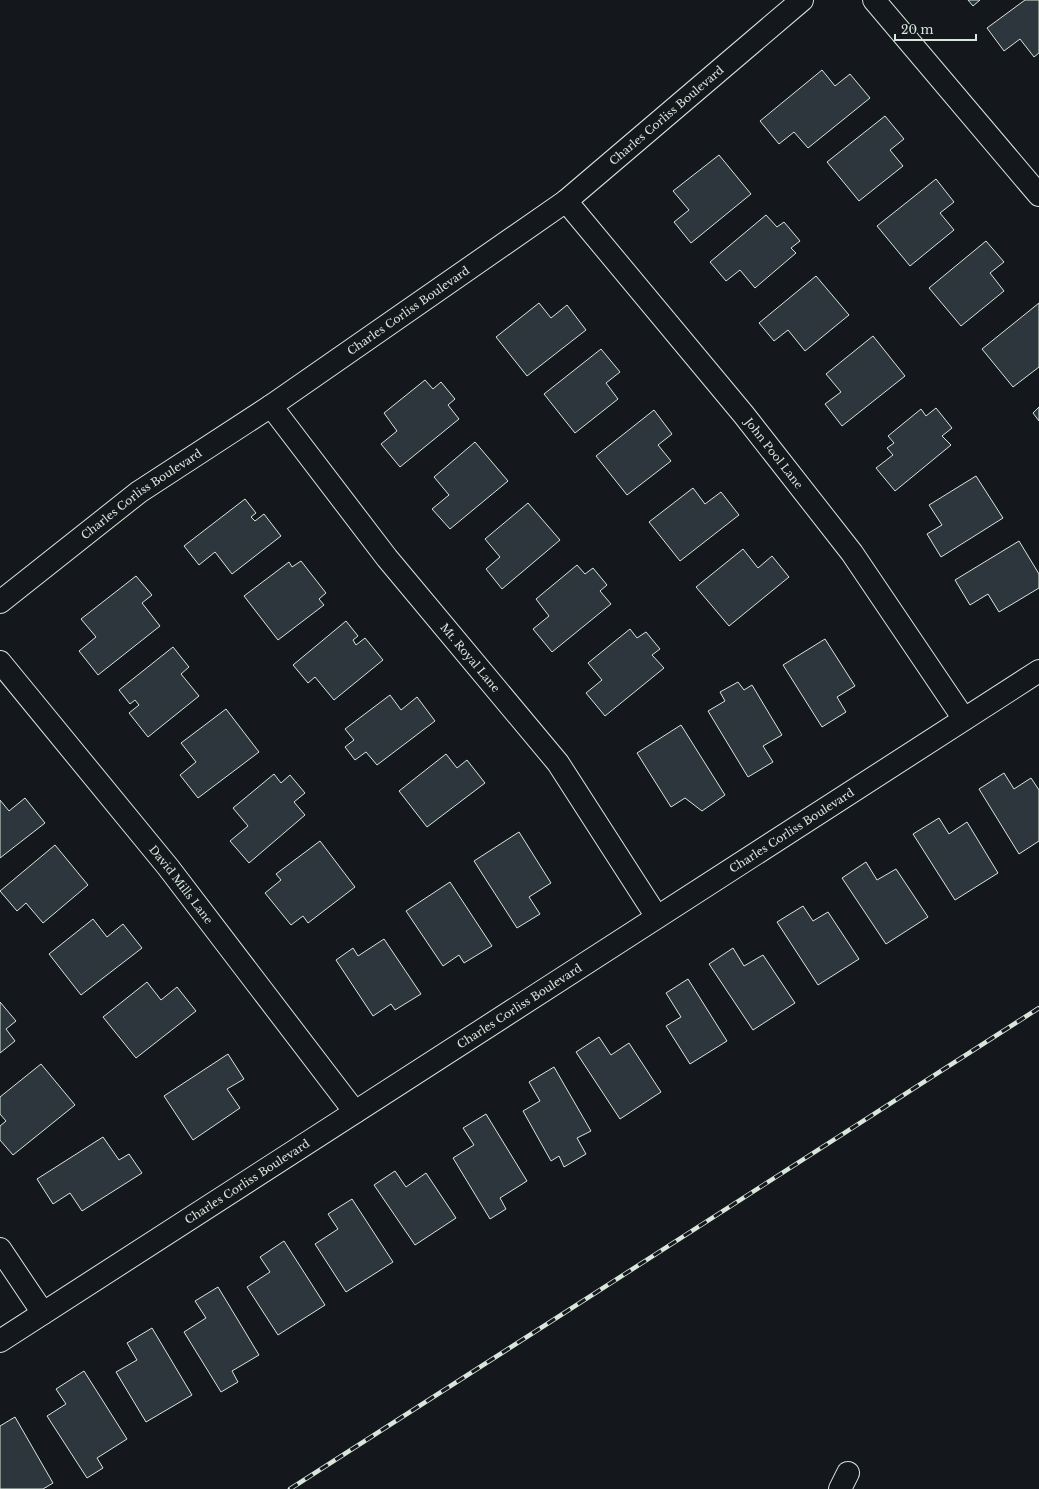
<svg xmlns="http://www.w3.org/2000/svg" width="1039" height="1489" font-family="'Libre Baskerville',serif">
  <rect width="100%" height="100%" fill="#14181c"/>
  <path fill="#2c363c" stroke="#d8e6dc" d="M968,0H980L973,6Z
    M1025,0H1039V53L1034,57L1020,39L1004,51L987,28Z
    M822,70L835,86L850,74L870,98L808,148L794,132L779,144L760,121Z
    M885,116L904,139L890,150L903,166L859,201L827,162Z
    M719,155L751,194L691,243L674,222L689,210L673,191Z
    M936,179L954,202L940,213L954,230L910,266L877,226Z
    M766,215L777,227L784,222L800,241L791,248L796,253L755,288L740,270L726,281L710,262Z
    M986,241L1004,262L990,273L1004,291L961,326L929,288Z
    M816,276L849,315L805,351L788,330L774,341L759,323Z
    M539,303L551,318L567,305L586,330L527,376L496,337Z
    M1039,303V367L1013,387L982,349Z
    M873,336L905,376L842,426L825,404L841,392L826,374Z
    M601,349L620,372L606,383L618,399L575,433L544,394Z
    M425,380L433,389L441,382L455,399L448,405L459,419L400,467L381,444L397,431L384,413Z
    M1039,407V421L1033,413Z
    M936,408L952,428L942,436L951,445L895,491L876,468L893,455L887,448L894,443L888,436L921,409L926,416Z
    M654,410L672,434L658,445L671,461L627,495L596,456Z
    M475,442L508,481L450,529L432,509L449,495L434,477Z
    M976,476L1003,518L941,557L927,534L942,525L929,505Z
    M693,488L705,504L721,492L739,515L680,561L649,522Z
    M245,499L256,513L251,517L255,521L264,514L281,536L232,574L215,552L199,565L184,546Z
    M528,503L560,540L502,589L486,569L500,557L485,539Z
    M1019,541L1039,574V588L999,612L988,594L970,605L955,580Z
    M743,549L758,568L772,556L789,577L729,626L696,587Z
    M301,561L326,593L319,599L324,605L278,640L244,596L289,562L292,567Z
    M577,565L585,574L593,568L607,585L600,591L611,604L552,652L533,629L549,616L536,599Z
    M136,576L152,595L142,603L160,626L98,675L79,651L96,637L81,619Z
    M346,621L358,636L353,640L356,645L365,638L383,660L334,700L315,677L308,683L293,665Z
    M630,629L637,638L646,632L660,649L652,655L664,668L605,716L586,693L602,680L588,663Z
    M825,639L855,686L837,697L846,712L822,727L783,665Z
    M173,647L189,667L181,674L199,696L148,737L129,713L139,705L135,700L130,704L119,690Z
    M738,682L744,690L752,685L782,735L763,746L773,762L748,777L708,711L725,701L720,692Z
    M390,695L401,710L417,697L435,721L377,765L366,752L355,760L345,747L354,740L345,729Z
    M226,709L259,752L198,798L180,775L196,762L181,743Z
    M681,725L725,795L702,811L685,798L671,807L637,753Z
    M446,754L457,768L467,760L485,783L427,827L399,791Z
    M1004,773L1014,789L1031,778L1039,790V841L1019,854L979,789Z
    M274,774L281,783L290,775L305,793L294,802L305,815L249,863L230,841L248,826L233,808Z
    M25,798L45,823L0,858V800L9,811Z
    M939,818L949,834L967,822L998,873L955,900L913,834Z
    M519,832L551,883L529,897L540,914L517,928L474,861Z
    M320,841L355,887L308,923L303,916L291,925L265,893L281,880L276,874Z
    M55,845L88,885L43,923L26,903L17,911L0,891Z
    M866,862L877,880L896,869L928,917L886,944L842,878Z
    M450,882L492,946L464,963L459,955L443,966L406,911Z
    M803,906L813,921L828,912L859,959L818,985L777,922Z
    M93,919L107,937L123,924L142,948L81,995L49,954Z
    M384,939L421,994L395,1010L391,1004L373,1016L336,960L353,948L358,956Z
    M733,948L744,966L763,955L795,1003L753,1030L709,964Z
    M688,979L727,1041L690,1064L666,1026L681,1017L666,993Z
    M147,982L161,1000L177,987L196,1011L136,1058L103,1017Z
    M0,1002L16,1021L6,1029L15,1041L0,1053Z
    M599,1037L611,1055L629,1043L661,1092L620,1119L576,1052Z
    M228,1054L244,1079L227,1089L240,1108L193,1140L164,1096Z
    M41,1064L75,1105L13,1155L0,1140V1126L6,1121L0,1114V1097Z
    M554,1067L591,1131L577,1138L586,1154L564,1167L559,1156L551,1161L523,1111L540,1101L529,1082Z
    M486,1114L527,1181L500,1198L506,1209L490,1219L453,1158L474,1145L463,1128Z
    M103,1137L119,1160L129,1154L142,1173L82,1211L70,1193L53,1204L37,1179Z
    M395,1171L406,1187L426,1173L456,1218L415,1245L374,1185Z
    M352,1199L393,1262L346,1292L315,1244L338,1229L328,1214Z
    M284,1241L325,1305L278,1335L247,1287L270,1272L260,1257Z
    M218,1287L259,1355L232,1371L238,1382L221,1392L184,1332L206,1318L195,1301Z
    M152,1328L192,1395L146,1422L116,1372L137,1360L127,1343Z
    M84,1371L127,1439L97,1458L103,1468L87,1478L47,1416L66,1404L56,1389Z
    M15,1417L53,1483L43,1489H0V1426Z"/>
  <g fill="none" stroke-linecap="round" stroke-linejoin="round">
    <g stroke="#d8e6dc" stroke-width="24">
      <g id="street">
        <path d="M874,0L1039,195"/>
        <path id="s1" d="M566,201L744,415L852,553L964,719"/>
        <path id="s2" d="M271,406L387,558L558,763L657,917"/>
        <path id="s3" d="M0,602L139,492L271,406L566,201L802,0"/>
        <path id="s4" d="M0,662L168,867L355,1112"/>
        <path d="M0,1249L43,1313"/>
        <path id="s5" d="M0,1341L1039,671"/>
        <path d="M840,1489L848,1473"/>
      </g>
    </g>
    <use href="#street" stroke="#14181c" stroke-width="22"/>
    <g stroke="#d8e6dc" stroke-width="4.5">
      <path id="rail" d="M290,1489L1039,1008"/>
    </g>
    <use href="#rail" stroke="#14181c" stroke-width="3" stroke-dasharray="9" stroke-linecap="butt"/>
  </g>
  <g text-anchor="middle" stroke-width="3" stroke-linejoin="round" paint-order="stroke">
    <g font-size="11" fill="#d8e6dc" stroke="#14181c">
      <text dy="4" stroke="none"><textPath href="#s3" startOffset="826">Charles Corliss Boulevard</textPath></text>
      <text dy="4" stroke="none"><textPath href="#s3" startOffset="502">Charles Corliss Boulevard</textPath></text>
      <text dy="4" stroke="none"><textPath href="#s1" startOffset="327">John Pool Lane</textPath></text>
      <text dy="4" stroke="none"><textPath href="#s3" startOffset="178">Charles Corliss Boulevard</textPath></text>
      <text dy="4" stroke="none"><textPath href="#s2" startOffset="321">Mt. Royal Lane</textPath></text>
      <text dy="4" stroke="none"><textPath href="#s5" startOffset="942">Charles Corliss Boulevard</textPath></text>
      <text dy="4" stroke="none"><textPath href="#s4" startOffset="287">David Mills Lane</textPath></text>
      <text dy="4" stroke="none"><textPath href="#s5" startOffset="618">Charles Corliss Boulevard</textPath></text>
      <text dy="4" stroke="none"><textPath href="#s5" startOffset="294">Charles Corliss Boulevard</textPath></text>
    </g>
  </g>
  <path d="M895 34v6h81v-6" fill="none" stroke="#d8e6dc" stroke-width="2"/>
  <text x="901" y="34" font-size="12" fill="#d8e6dc" stroke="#14181c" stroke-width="3" paint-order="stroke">20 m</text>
</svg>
